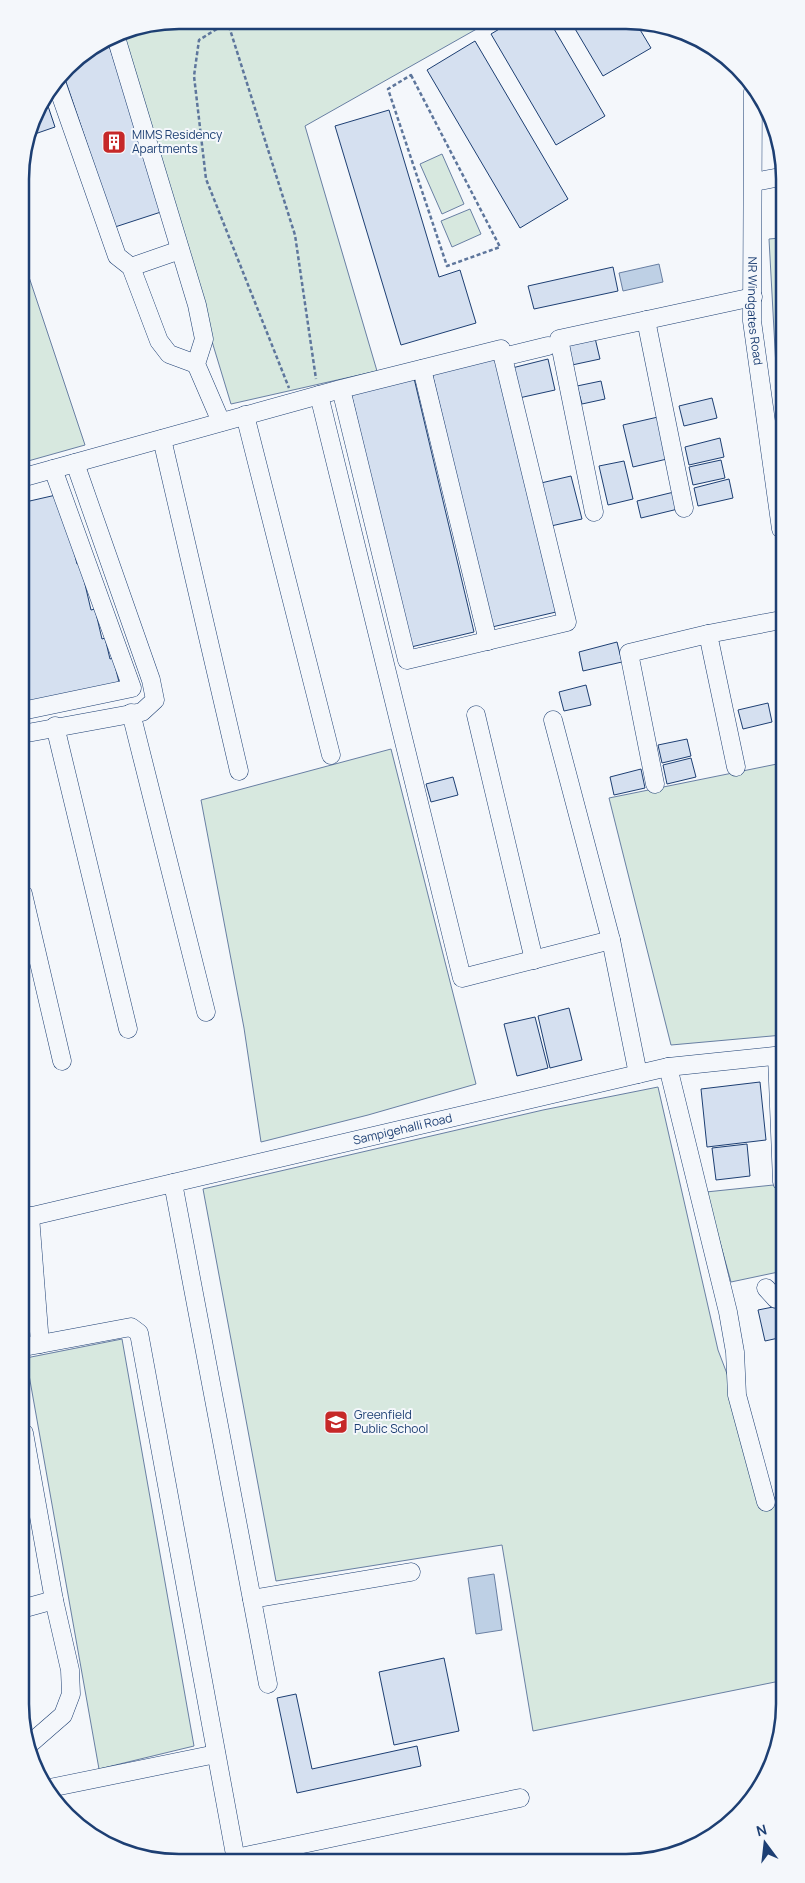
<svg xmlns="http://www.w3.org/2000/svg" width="805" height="1883" font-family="Manrope,sans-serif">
  <rect width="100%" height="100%" fill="#f4f7fb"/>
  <path fill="#d7e8df" stroke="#687fa3" d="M178,20L489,22L305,126L377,371L231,404L118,32Z
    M442,154L464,204L442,214L420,164Z
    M470,209L481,234L452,247L441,221Z
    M780,238L781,440H780L769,239Z
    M21,253L85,445L21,463Z
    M391,749L476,1084L368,1115L261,1142L244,1028L201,800Z
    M782,763L783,1035L671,1045L609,798Z
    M658,1087L718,1350L784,1524L785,1680L533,1731L502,1545L276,1581L203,1189L543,1110Z
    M783,1184V1271L731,1282L706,1192Z
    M122,1339L194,1746L99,1769L26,1358Z"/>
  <path fill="#bed0e5" stroke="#687fa3" d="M659,264L663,282L623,291L619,273Z
    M494,1574L502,1630L476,1634L468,1578Z"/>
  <path fill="#d5e0f0" stroke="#1d3f73" d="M511,22H550L605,116L556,145L491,34Z
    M571,22L636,23L651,48L603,76Z
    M107,39L164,211L115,227L63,73L74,59Z
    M475,41L568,199L520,228L427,70Z
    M45,97L55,127L29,136L36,109Z
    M389,110L439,277L460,270L476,323L401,345L335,126Z
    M613,267L618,291L534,309L528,286Z
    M595,338L600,359L572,365L567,345Z
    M495,354L556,612L492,627L431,369Z
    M548,359L555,390L519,398L512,368Z
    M413,374L474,632L411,647L350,389Z
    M601,381L605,399L582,404L577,386Z
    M712,398L717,418L684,426L679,406Z
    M658,417L667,459L633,467L623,425Z
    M720,438L724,457L689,465L685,447Z
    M721,460L725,478L693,485L689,467Z
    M624,461L633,499L608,505L599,466Z
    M571,476L582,519L551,526L541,483Z
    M729,479L733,498L698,506L694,488Z
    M674,492L678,509L641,518L637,501Z
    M56,495L61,516L65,515L77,564L80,563L91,610L95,609L102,639L105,638L110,659L113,658L119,682L22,705L21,503Z
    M617,642L622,662L583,671L579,652Z
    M586,685L591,705L564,711L559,692Z
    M768,703L772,722L743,729L738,710Z
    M687,739L691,756L662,763L658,745Z
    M691,758L696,777L667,784L663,765Z
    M641,769L645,788L614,795L610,777Z
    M453,777L458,795L431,802L426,784Z
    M569,1008L582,1060L550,1068L538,1016Z
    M535,1017L548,1068L517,1076L504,1024Z
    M760,1082L766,1140L707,1147L701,1089Z
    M747,1144L750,1176L716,1180L712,1148Z
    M783,1305V1337L765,1341L758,1310Z
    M444,1658L459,1731L394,1745L379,1672Z
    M296,1694L312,1769L417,1746L421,1766L297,1793L277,1698Z"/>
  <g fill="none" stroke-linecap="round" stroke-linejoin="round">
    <g stroke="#1d3f73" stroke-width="19">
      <g id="minor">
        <path d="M115,34L197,305L204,339L196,364L221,422"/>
        <path d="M56,82L117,256L131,267L159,341L169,354L196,364"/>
        <path id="s1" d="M753,91L752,321L781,529"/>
        <path d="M754,182L780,177"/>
        <path d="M131,267L180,250"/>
        <path d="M646,320L684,508"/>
        <path d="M503,357L548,346"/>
        <path d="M422,369L488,641"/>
        <path d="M319,395L462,978L611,940"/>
        <path d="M245,415L331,755"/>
        <path d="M162,439L239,771"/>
        <path d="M21,478L341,389L501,349L567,622L407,660L341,389"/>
        <path d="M594,512L559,339L753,297"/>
        <path d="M22,711L132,688L53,469"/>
        <path d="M131,713L206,1012"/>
        <path d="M476,715L534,960"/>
        <path d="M553,720L611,940L638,1074"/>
        <path d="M55,726L128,1029"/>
        <path d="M22,734L142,712L155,700L151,680L75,463"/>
        <path d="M736,767L708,634L781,620"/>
        <path d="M655,784L629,653L708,634"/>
        <path d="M23,894L62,1061"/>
        <path d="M777,1056L782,1182"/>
        <path d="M668,1067L728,1312L735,1352L737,1395L766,1502"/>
        <path d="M173,1183L268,1684"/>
        <path d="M30,1216L40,1344"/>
        <path id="s2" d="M24,1218L668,1067L783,1055"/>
        <path d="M766,1288L776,1299H783"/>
        <path d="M24,1347L131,1327L139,1333L236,1860"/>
        <path d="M24,1433L54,1600L70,1670L71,1694L63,1715L32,1742"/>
        <path d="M252,1599L411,1572"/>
        <path d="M25,1608L54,1600"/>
        <path d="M45,1789L216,1754"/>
        <path d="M236,1858L520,1798"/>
      </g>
    </g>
    <path stroke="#5e769c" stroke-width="2.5" stroke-dasharray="4 2.5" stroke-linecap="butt" d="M227,20L295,235L316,379
      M228,22L199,40L194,76L206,179L289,388
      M411,75L500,247L447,266L388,89Z"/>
    <use href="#minor" stroke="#f4f7fb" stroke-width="18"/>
  </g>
  <defs>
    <g id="building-square" transform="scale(1.25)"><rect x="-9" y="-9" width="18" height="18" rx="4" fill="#c62828" stroke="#f4f7fb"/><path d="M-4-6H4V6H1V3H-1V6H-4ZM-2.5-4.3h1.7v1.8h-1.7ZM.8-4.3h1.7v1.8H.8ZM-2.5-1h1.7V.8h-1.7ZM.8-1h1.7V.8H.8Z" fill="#fff"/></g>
    <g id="school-square" transform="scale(1.25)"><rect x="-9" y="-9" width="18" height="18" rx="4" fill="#c62828" stroke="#f4f7fb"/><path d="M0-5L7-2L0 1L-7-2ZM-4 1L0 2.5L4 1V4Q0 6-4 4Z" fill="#fff"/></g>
  </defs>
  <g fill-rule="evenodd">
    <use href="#building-square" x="114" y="142"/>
    <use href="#school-square" x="336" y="1422"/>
  </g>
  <g text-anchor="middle" stroke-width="4" stroke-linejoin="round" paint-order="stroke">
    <g font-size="12" fill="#1d3f73" stroke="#f4f7fb" text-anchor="start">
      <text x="132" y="139">MIMS Residency<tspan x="132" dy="14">Apartments</tspan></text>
      <text x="354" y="1419">Greenfield<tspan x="354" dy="14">Public School</tspan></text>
    </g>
    <g font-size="12" fill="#1d3f73" stroke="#f4f7fb">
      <text dy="4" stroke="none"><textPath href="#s1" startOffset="220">NR Windgates Road</textPath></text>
      <text dy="4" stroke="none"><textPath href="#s2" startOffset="389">Sampigehalli Road</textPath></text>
    </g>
  </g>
  <path d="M0 0H805V1883H0ZM179 29H626A150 150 0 0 1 776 179V1704A150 150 0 0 1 626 1854H179A150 150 0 0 1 29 1704V179A150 150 0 0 1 179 29Z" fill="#f4f7fb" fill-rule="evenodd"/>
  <path fill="none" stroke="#1d3f73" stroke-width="2.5" d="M179 29H626A150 150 0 0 1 776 179V1704A150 150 0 0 1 626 1854H179A150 150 0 0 1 29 1704V179A150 150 0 0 1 179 29Z"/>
  <g transform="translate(765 1843) rotate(345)" stroke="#f4f7fb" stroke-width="4" paint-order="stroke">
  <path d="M0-4L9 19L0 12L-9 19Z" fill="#1d3f73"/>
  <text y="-8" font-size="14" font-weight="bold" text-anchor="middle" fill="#1d3f73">N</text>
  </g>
</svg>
